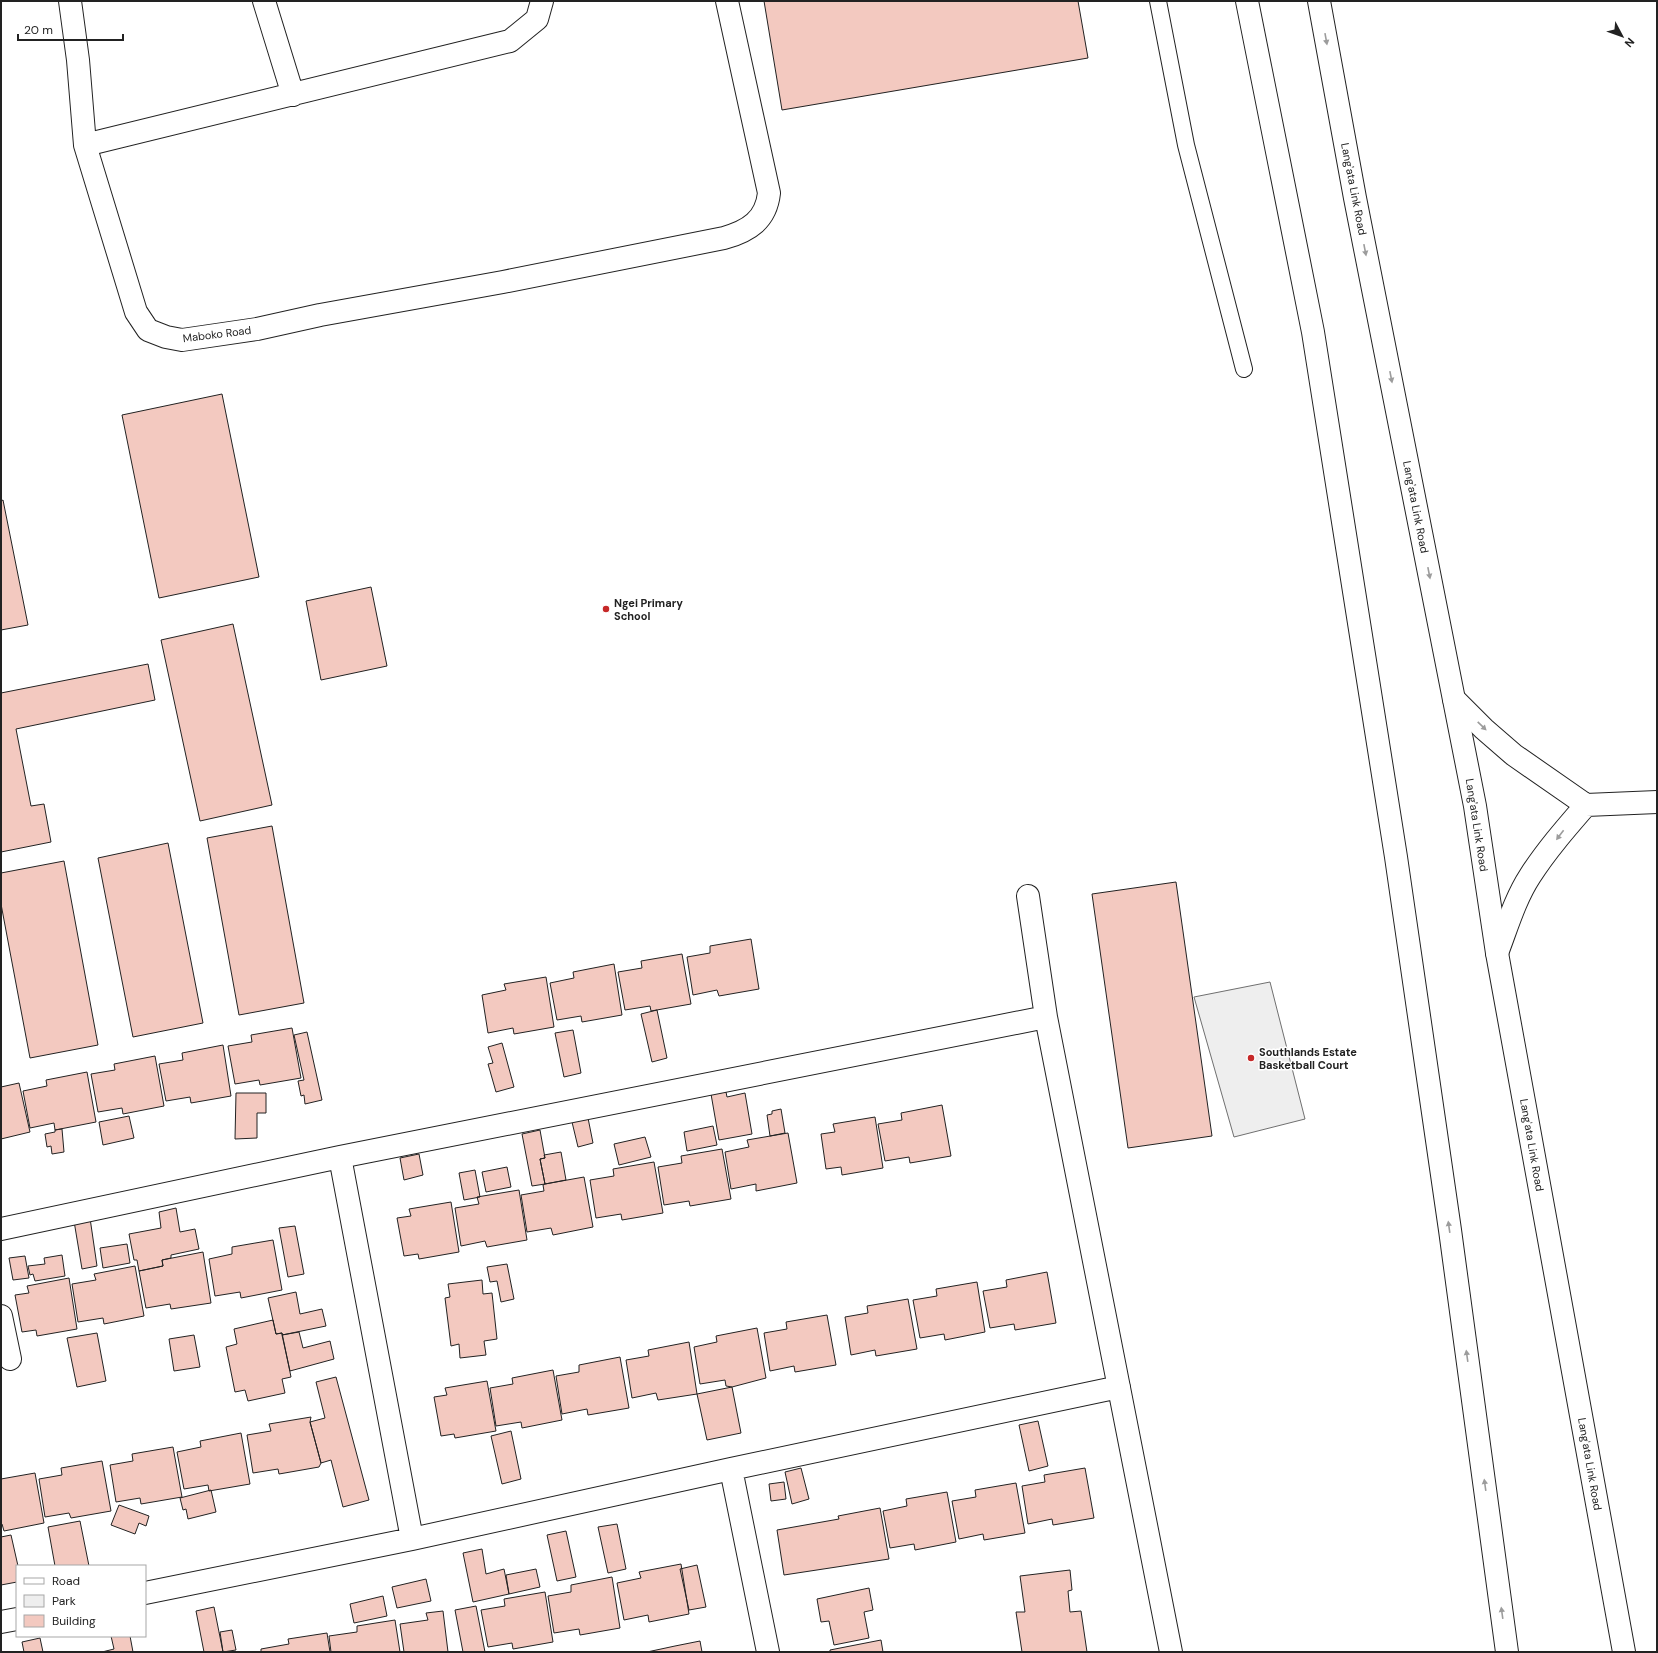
<svg xmlns="http://www.w3.org/2000/svg" width="1658" height="1653" font-family="'DM Sans',sans-serif">
  <rect width="100%" height="100%" fill="#fff"/>
  <path fill="#eee" stroke="#6f6f6f" d="M1270,982L1305,1119L1234,1137L1194,997Z"/>
  <path fill="#f3c9c0" stroke="#222" d="M764,1H1078L1088,58L782,110Z
    M222,394L259,577L159,598L122,415Z
    M3,500L28,625L1,630V501Z
    M371,587L387,666L321,680L306,601Z
    M233,624L272,805L200,821L161,640Z
    M148,664L155,700L16,729L31,806L44,804L51,842L1,852V693Z
    M272,826L304,1003L239,1015L207,838Z
    M168,843L203,1023L133,1037L98,858Z
    M64,861L98,1045L30,1058L1,904V873Z
    M1176,882L1212,1136L1128,1148L1092,894Z
    M751,939L759,989L719,996L717,990L693,995L687,957L710,953V946Z
    M682,954L691,1004L651,1011L650,1006L625,1010L618,972L642,968L641,961Z
    M614,964L622,1015L582,1022L581,1016L557,1020L550,983L574,978L573,972Z
    M546,977L554,1027L514,1034L513,1028L488,1033L482,995L506,990L504,984Z
    M657,1010L667,1058L652,1062L641,1014Z
    M292,1028L301,1078L260,1085L259,1080L235,1084L228,1046L252,1042L251,1035Z
    M573,1030L581,1073L564,1077L555,1033Z
    M307,1032L322,1100L305,1104L304,1095L301,1096L298,1081L304,1080L294,1035Z
    M502,1043L514,1087L496,1092L488,1064L493,1063L488,1047Z
    M223,1045L231,1096L191,1103L190,1097L166,1101L159,1064L183,1060L182,1053Z
    M155,1056L164,1106L123,1114L122,1108L98,1112L91,1074L115,1070L114,1064Z
    M87,1072L96,1122L55,1130L54,1123L30,1128L23,1091L47,1086L46,1080Z
    M19,1083L30,1132L1,1139V1087Z
    M726,1092L727,1097L745,1093L752,1134L719,1140L711,1094Z
    M236,1093H266V1113H257V1138L235,1139Z
    M942,1105L951,1156L910,1163L909,1157L885,1161L878,1124L902,1120L901,1113Z
    M781,1109L785,1133L770,1136L767,1115L772,1114V1111Z
    M129,1116L134,1138L103,1145L99,1122Z
    M875,1117L883,1168L842,1175L841,1167L826,1169L821,1134L835,1132L833,1124Z
    M588,1118L593,1143L578,1147L572,1122Z
    M713,1126L717,1145L687,1151L684,1132Z
    M62,1129L64,1152L52,1154L51,1146L47,1147L45,1134L55,1132V1130Z
    M540,1130L545,1158L540,1159L545,1184L532,1186L522,1134Z
    M788,1133L797,1183L756,1191V1184L731,1189L725,1152L749,1147L747,1140Z
    M645,1137L651,1157L619,1165L614,1144Z
    M722,1149L731,1199L690,1206L689,1201L664,1205L658,1167L682,1163L681,1156Z
    M561,1152L566,1180L545,1184L540,1159L545,1158L544,1155Z
    M419,1154L423,1175L404,1180L400,1158Z
    M654,1162L663,1213L622,1220L621,1214L596,1218L590,1180L614,1176L613,1169Z
    M507,1167L511,1187L486,1192L482,1172Z
    M475,1170L480,1197L464,1200L459,1173Z
    M584,1177L593,1227L553,1235L551,1228L527,1232L521,1195L544,1191L543,1185L545,1184Z
    M519,1190L527,1240L487,1247L485,1241L461,1246L455,1208L479,1204L477,1197Z
    M451,1202L459,1252L419,1259L418,1254L404,1256L397,1218L411,1216L409,1209Z
    M176,1208L180,1232L195,1229L199,1249L171,1255V1258L162,1260L163,1266L139,1271L137,1260H134L129,1234L161,1228L159,1212Z
    M90,1218L97,1266L82,1269L74,1221Z
    M295,1226L304,1274L288,1277L279,1228Z
    M273,1240L282,1290L241,1298L240,1292L215,1296L209,1259L232,1254V1247Z
    M127,1244L130,1263L103,1268L100,1248Z
    M203,1252L211,1303L171,1309L170,1304L146,1308L139,1271L163,1266L162,1260Z
    M62,1255L65,1276L35,1281L33,1274L30,1275L28,1266L45,1264L44,1258Z
    M25,1256L29,1278L13,1280L9,1258Z
    M507,1264L514,1299L501,1302L497,1281L490,1282L487,1267Z
    M135,1266L144,1316L104,1324L103,1318L78,1322L72,1284L96,1280L94,1274Z
    M1047,1272L1056,1323L1015,1330L1014,1324L990,1328L983,1291L1007,1287L1006,1280Z
    M69,1278L77,1329L37,1336L36,1330L22,1332L15,1295L29,1293L27,1286Z
    M482,1280L483,1294L492,1293L497,1339L484,1341L486,1355L460,1358L459,1344L451,1346L445,1298L450,1297L448,1284Z
    M977,1282L985,1332L945,1340L944,1334L920,1338L913,1300L937,1296L936,1289Z
    M296,1292L300,1314L322,1309L326,1326L282,1335V1333L276,1334L268,1298Z
    M908,1299L917,1349L876,1356L875,1350L851,1355L845,1317L868,1313L867,1306Z
    M827,1315L836,1365L795,1372L794,1366L770,1371L764,1333L787,1329L786,1322Z
    M273,1320L276,1334L282,1333L291,1377L282,1379L285,1393L248,1401L245,1390L235,1392L226,1347L237,1344L234,1329Z
    M757,1328L766,1378L732,1387L726,1386L725,1380L700,1384L694,1347L717,1342L716,1336Z
    M299,1332L303,1348L330,1341L334,1359L290,1371L282,1335Z
    M97,1333L106,1381L77,1387L67,1338Z
    M194,1335L200,1367L174,1371L169,1339Z
    M689,1342L697,1394L658,1400L656,1393L632,1398L626,1360L649,1356L648,1350Z
    M620,1357L629,1408L588,1415L587,1409L562,1414L556,1376L579,1372V1365Z
    M553,1370L562,1420L522,1428L521,1422L496,1426L490,1388L513,1384L512,1378Z
    M336,1377L369,1500L343,1507L331,1460L321,1463L310,1422L325,1418L316,1382Z
    M487,1381L496,1431L455,1438L454,1434L441,1436L434,1397L447,1395L445,1388Z
    M732,1387L741,1433L707,1440L697,1394Z
    M311,1417L310,1422L321,1463L319,1467L279,1474L278,1469L253,1473L247,1435L271,1431L269,1424Z
    M1038,1421L1048,1466L1029,1471L1019,1425Z
    M511,1431L521,1479L502,1484L491,1436Z
    M241,1433L250,1484L209,1491L208,1485L184,1489L177,1452L201,1447L200,1441Z
    M173,1447L182,1497L141,1504L140,1498L116,1502L110,1465L133,1461L132,1454Z
    M102,1461L111,1511L71,1518L69,1513L45,1517L39,1479L62,1475L61,1468Z
    M801,1468L809,1499L792,1504L785,1472Z
    M1085,1468L1094,1518L1053,1525L1052,1519L1028,1524L1022,1486L1045,1482L1044,1475Z
    M35,1473L44,1523L4,1531L2,1524L1,1525V1479Z
    M784,1482L786,1499L771,1501L769,1484Z
    M1016,1483L1025,1533L984,1540L983,1534L959,1539L952,1501L976,1497L975,1490Z
    M211,1490L216,1512L188,1519L186,1509L183,1510L180,1498Z
    M947,1492L956,1542L915,1550L914,1544L890,1548L883,1511L907,1506L906,1499Z
    M119,1505L149,1516L146,1526L139,1523L135,1534L111,1525Z
    M880,1508L889,1559L784,1575L777,1530L839,1519L838,1516Z
    M80,1521L89,1566H55L48,1527Z
    M617,1524L626,1569L608,1573L598,1527Z
    M566,1531L576,1577L557,1581L547,1535Z
    M11,1535L18,1566L17,1582L1,1585V1537Z
    M482,1549L486,1574L504,1569L509,1594L473,1602L463,1553Z
    M681,1564L689,1614L649,1622L648,1615L624,1620L617,1583L641,1578L639,1572Z
    M697,1565L706,1607L689,1610L680,1569Z
    M536,1569L540,1587L509,1594L506,1575Z
    M1070,1570L1072,1590L1068,1591L1070,1612L1081,1611L1087,1652H1022L1016,1612H1025L1020,1576Z
    M612,1577L620,1628L580,1635L579,1629L554,1633L548,1596L571,1592V1585Z
    M426,1579L431,1601L397,1608L392,1587Z
    M869,1588L873,1610L864,1612L869,1638L834,1645L829,1621L821,1622L817,1599Z
    M545,1592L553,1642L513,1649L512,1643L488,1647L481,1610L505,1606L504,1599Z
    M383,1596L387,1616L354,1623L350,1604Z
    M476,1606L485,1652H463L455,1610Z
    M214,1607L223,1652H204L196,1611Z
    M443,1611L448,1652H404L400,1624L428,1620L426,1613Z
    M395,1620L400,1652H331L329,1636L357,1632V1626Z
    M232,1630L236,1650L223,1652L220,1632Z
    M327,1633L330,1652H261V1649L289,1644L288,1639Z
    M111,1636H130L133,1652H102L114,1649Z
    M40,1638L43,1652H24L22,1642Z
    M881,1640L883,1652H830V1650Z
    M700,1641L702,1652H647L675,1646Z"/>
  <g fill="none" stroke-linecap="round" stroke-linejoin="round">
    <g stroke="#222" stroke-width="18">
      <path id="lane" d="M1158,1L1186,145L1244,369"/>
    </g>
    <g stroke="#222" stroke-width="24">
      <path id="street" d="M70,1L78,60L85,145L136,312L148,330L166,337L182,340L257,329L320,315L503,282L724,238C749,231 766,220 769,193L727,1
        M264,1L293,95
        M85,145L510,41L537,19L542,1
        M1454,699L1484,729L1514,755L1586,805
        M1586,805L1657,802
        M1028,896L1046,1017L1171,1652
        M1497,953C1507,927 1515,899 1530,876C1546,851 1566,828 1586,805
        M340,1157L412,1539
        M1,1229L340,1157L1046,1017
        M1,1316L10,1359
        M731,1469L768,1652
        M145,1593L412,1539L731,1469L1119,1387
        M1,1622L17,1619"/>
    </g>
    <g stroke="#222" stroke-width="24">
      <path id="secondary" d="M1247,1L1313,332L1396,857L1450,1230L1507,1652
        M1319,1L1355,198L1475,806L1497,953L1624,1652"/>
    </g>
    <use href="#lane" stroke="#fff" stroke-width="16"/>
    <use href="#street" stroke="#fff" stroke-width="22"/>
    <use href="#secondary" stroke="#fff" stroke-width="22"/>
  </g>
  <defs><path id="oneway-solid" d="M-6-.8H1V-3.2L6.5 0L1 3.2V.8H-6Z"/></defs>
  <g fill="#9c9c9c">
    <use href="#oneway-solid" transform="translate(1326 39) rotate(80)"/>
    <use href="#oneway-solid" transform="translate(1365 250) rotate(79)"/>
    <use href="#oneway-solid" transform="translate(1391 377) rotate(79)"/>
    <use href="#oneway-solid" transform="translate(1429 573) rotate(79)"/>
    <use href="#oneway-solid" transform="translate(1482 726) rotate(44)"/>
    <use href="#oneway-solid" transform="translate(1560 835) rotate(127)"/>
    <use href="#oneway-solid" transform="translate(1449 1227) rotate(-98)"/>
    <use href="#oneway-solid" transform="translate(1467 1356) rotate(-98)"/>
    <use href="#oneway-solid" transform="translate(1485 1485) rotate(-98)"/>
    <use href="#oneway-solid" transform="translate(1502 1613) rotate(-98)"/>
  </g>
  <g fill="#c62828" stroke="#fff" stroke-width="1.5">
    <circle cx="606" cy="609" r="4"/>
    <circle cx="1251" cy="1058" r="4"/>
  </g>
  <g text-anchor="middle" stroke-width="3" stroke-linejoin="round" paint-order="stroke">
    <g font-size="11" fill="#222" stroke="#fff">
      <text transform="translate(1354 189) rotate(79)" y="4">Lang'ata Link Road</text>
      <text transform="translate(217 334) rotate(-7)" y="4">Maboko Road</text>
      <text transform="translate(1416 507) rotate(79)" y="4">Lang'ata Link Road</text>
      <text transform="translate(1477 825) rotate(81)" y="4">Lang'ata Link Road</text>
      <text transform="translate(1532 1145) rotate(80)" y="4">Lang'ata Link Road</text>
      <text transform="translate(1590 1464) rotate(80)" y="4">Lang'ata Link Road</text>
    </g>
    <g font-size="11" font-weight="bold" fill="#222" stroke="#fff" text-anchor="start">
      <text x="614" y="607">Ngei Primary<tspan x="614" dy="13">School</tspan></text>
      <text x="1259" y="1056">Southlands Estate<tspan x="1259" dy="13">Basketball Court</tspan></text>
    </g>
  </g>
  <rect width="1658" height="1653" fill="none" stroke="#222222" stroke-width="4"/>
  <rect x="16" y="1565" width="130" height="72" fill="#ffffff" stroke="#a7a7a7"/>
  <rect x="24" y="1578" width="20" height="6" fill="#ffffff" stroke="#a7a7a7"/>
  <text x="52" y="1585" font-size="12" fill="#222222">Road</text>
  <rect x="24" y="1595" width="20" height="12" fill="#eeeeee" stroke="#a7a7a7"/>
  <text x="52" y="1605" font-size="12" fill="#222222">Park</text>
  <rect x="24" y="1615" width="20" height="12" fill="#f3c9c0" stroke="#a7a7a7"/>
  <text x="52" y="1625" font-size="12" fill="#222222">Building</text>
  <g transform="translate(1622 36) rotate(131)" stroke="#ffffff" stroke-width="3" paint-order="stroke">
  <path d="M0-3L7 15L0 10L-7 15Z" fill="#222222"/>
  <text y="-6" font-size="11" font-weight="bold" text-anchor="middle" fill="#222222">N</text>
  </g>
  <path d="M18 34v6h105v-6" fill="none" stroke="#222222" stroke-width="2"/>
  <text x="24" y="34" font-size="12" fill="#222222" stroke="#ffffff" stroke-width="3" paint-order="stroke">20 m</text>
</svg>
